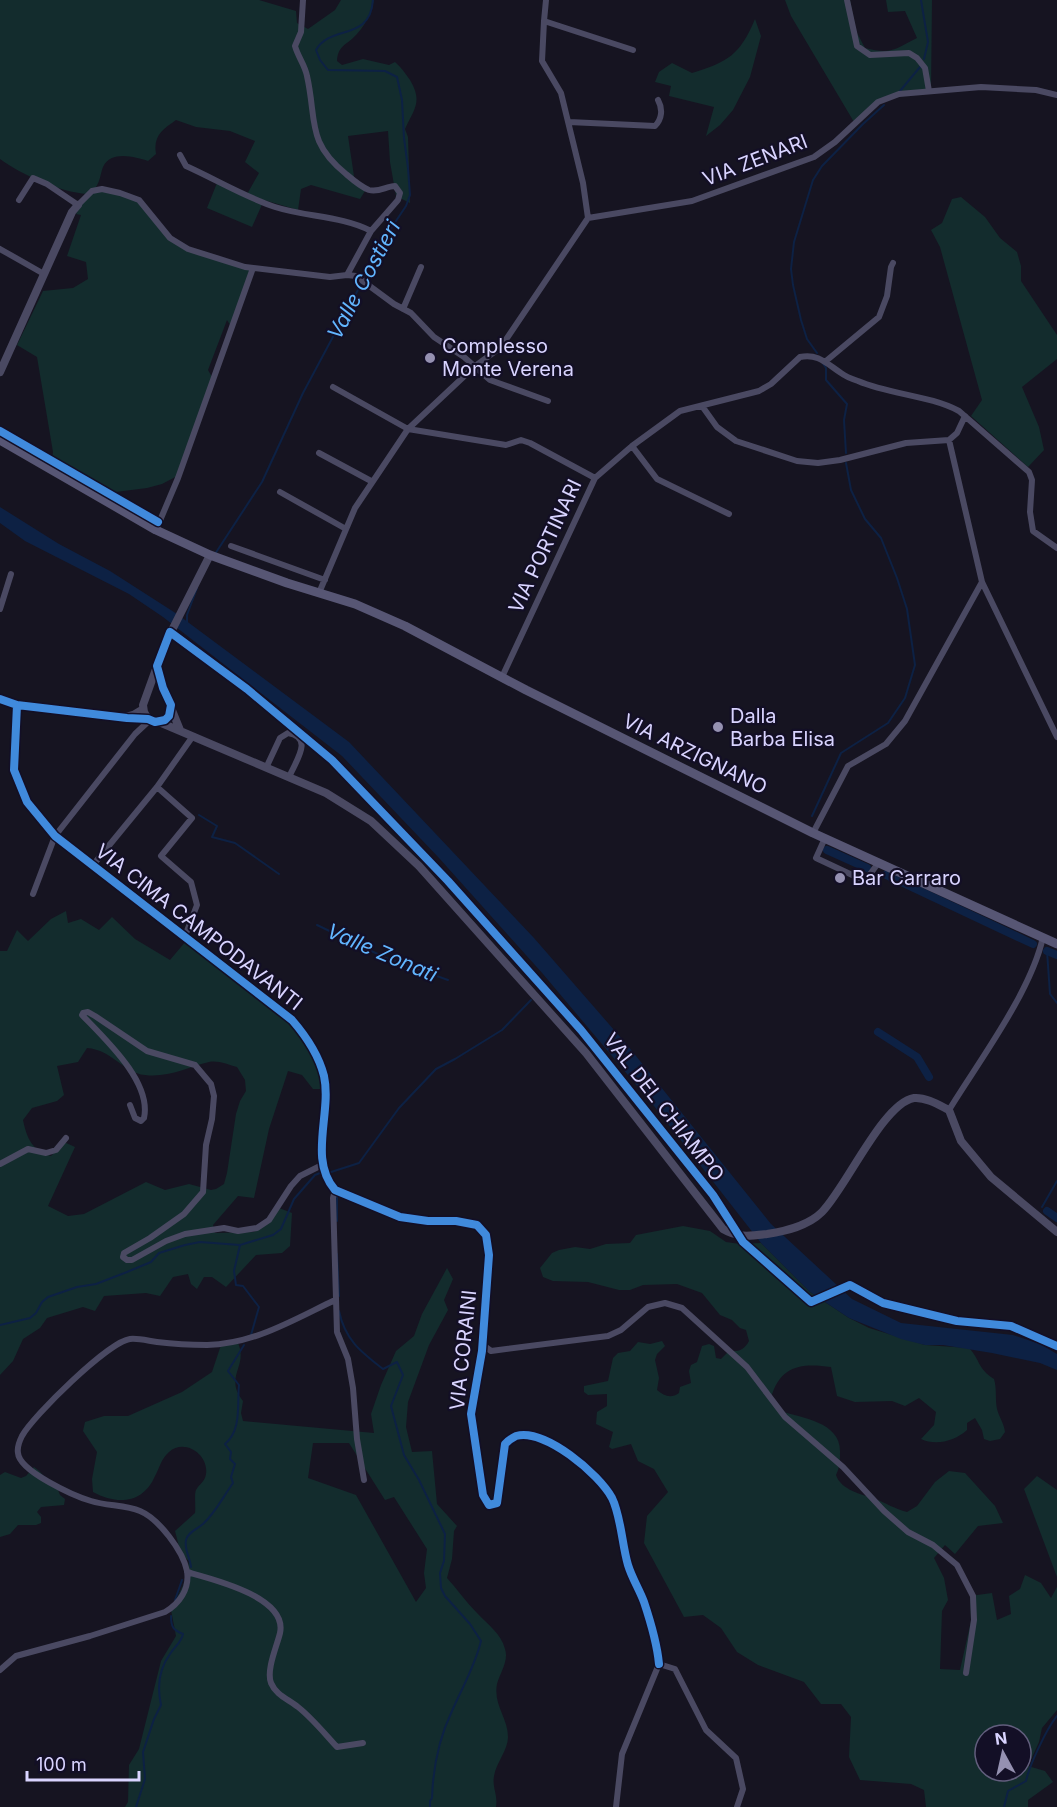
<svg xmlns="http://www.w3.org/2000/svg" width="1057" height="1807" font-family="Inter,sans-serif">
  <rect width="100%" height="100%" fill="#161421"/>
  <path fill="#132c2d" fill-rule="evenodd" d="M0,0H259L296,11L297,23L308,29L335,10L341,0H374C371,14 364,28 353,38C344,46 338,47 337,61L342,65L363,59L389,65L395,62C401,67 405,73 410,80C423,102 414,109 405,129L408,137L410,203L396,196L390,162L388,131L348,136L355,183L365,191L360,199L311,185L301,189L298,210L264,200L252,227L207,208L217,183L246,196L259,173L245,162L255,141L230,131L196,127L176,120C162,130 153,136 156,154L148,161C135,157 111,150 103,167C100,175 101,179 95,189L139,199L171,237L184,247L253,270L232,328L227,320L208,370L212,377L181,474L162,484L147,488L100,494L51,466L53,452L37,357L17,345L43,291L73,288L88,279L86,262L67,256L81,215L76,214L87,194C60,192 22,175 0,159Z
    M785,0H850L856,31L865,48C891,55 895,49 917,38L905,11L888,12L886,0H932L931,91L900,94L879,104L854,122L791,16Z
    M755,19L761,36L750,77L733,110L720,125L706,136L714,107L669,96L671,86L655,82L659,72L672,63L692,73C728,62 740,55 755,19Z
    M961,197L985,217L1000,238L1017,252L1021,266V281L1057,335V359L1022,387L1039,427L1044,450L1028,467L971,416L982,400L940,247L931,230L942,223L952,199Z
    M66,911L68,923L81,919L99,930L112,917L135,939L170,960L186,941L292,1022C309,1042 318,1064 325,1089H313L302,1075L288,1071L269,1129L254,1198L238,1196L213,1225L215,1233L254,1232L279,1208L292,1213L290,1246L282,1253L256,1255L226,1287L212,1277H204L197,1289L191,1284L188,1274L173,1277L160,1296L146,1293L104,1296L95,1311L83,1307L47,1318L40,1328L23,1339L13,1361L0,1375V951H7L17,930L28,941L51,919ZM87,1048C113,1050 123,1073 145,1075C168,1078 188,1067 209,1062C218,1060 229,1065 237,1067L245,1080L246,1091L240,1101L236,1114L227,1173L224,1184L216,1189L211,1190L189,1184L165,1190L146,1182L84,1214L68,1216L48,1206L75,1147L64,1142L51,1156C32,1150 27,1139 23,1120L32,1108L57,1101L64,1095L57,1066L78,1062Z
    M683,1226L710,1231L726,1242L740,1244L761,1243L810,1292L849,1318L869,1328L925,1345L969,1348C981,1361 977,1368 994,1379C997,1389 995,1399 997,1409C999,1417 1004,1423 1005,1432L1000,1439L990,1441L984,1439L982,1430L975,1418L967,1423V1430C955,1441 936,1446 921,1439L934,1425L936,1412L919,1398L905,1406L892,1401L855,1402L837,1396L831,1367C802,1363 780,1365 771,1398L780,1411C802,1418 841,1422 840,1452C840,1461 840,1467 836,1475C841,1490 861,1494 875,1499C886,1503 895,1509 907,1512L917,1506L935,1482L949,1471L965,1473L995,1506L1003,1523L978,1526L955,1554L945,1545L934,1558L944,1578L948,1600L942,1611L940,1669L960,1670L971,1621L970,1596L992,1593L997,1620L1011,1614L1009,1596L1020,1589L1025,1575L1041,1583L1051,1598L1057,1587V1710L1042,1728L1039,1742L1028,1766L1045,1771L1053,1782L1028,1800V1807H926L924,1790L911,1784L860,1780L849,1757L851,1717L841,1704H821L804,1682L758,1665L737,1652L721,1628L703,1615L684,1617L644,1543L647,1516L668,1492L654,1469L638,1461L631,1444L612,1449L609,1447L613,1432L596,1424L597,1412L607,1406V1394L588,1395L584,1392V1386L608,1381L613,1358L618,1353L630,1351L638,1342L650,1344L662,1341L665,1346L657,1354L655,1360L659,1378L657,1390C664,1396 671,1399 679,1393L680,1387L691,1383L689,1371L691,1365L697,1362L702,1346L709,1344L714,1346L716,1358L721,1359L729,1351C739,1352 744,1350 749,1341L746,1330L740,1328L732,1320L720,1315L702,1293L677,1284L643,1285L630,1290H619L588,1282L553,1281L543,1277L540,1268L552,1253L559,1250L575,1247L590,1249L606,1244L630,1243L636,1235ZM985,1735H1021V1771H985Z
    M447,1268L453,1279L444,1300L448,1310L429,1345L408,1402L406,1427L412,1452L432,1451L437,1504L457,1526L454,1531L452,1559L447,1578C457,1589 466,1602 477,1613C487,1624 501,1633 505,1649C509,1661 500,1673 497,1684C493,1705 508,1718 508,1737C508,1750 496,1763 494,1776C492,1788 498,1794 496,1807H125L128,1802L129,1765L139,1749L161,1661L176,1636L171,1610L186,1579L189,1561L181,1554L175,1531L195,1513C196,1507 194,1495 196,1490C199,1484 205,1482 206,1474C209,1455 185,1438 169,1452C161,1459 160,1467 155,1476C143,1504 117,1505 93,1492L92,1479L97,1452L83,1431L85,1422L104,1416H128L182,1392L212,1372L221,1345L237,1341C250,1366 223,1376 243,1401L241,1413L243,1421L374,1433L371,1414L381,1385L396,1351L414,1336L422,1314ZM313,1443H349L385,1500L394,1497L427,1549L424,1573L426,1588L416,1602L356,1495L308,1478Z
    M34,1467C43,1473 43,1478 56,1485L60,1495L65,1499L64,1505L41,1507L37,1512L41,1517V1523L36,1525H18L10,1534L0,1537V1475L5,1472L21,1478L26,1476Z
    M1037,1476L1057,1490V1577L1024,1489Z"/>
  <path fill="#0d2144" d="M0,507L59,544L110,571L177,614L349,742L534,938L628,1046L771,1224L852,1299L901,1323L1013,1335L1040,1344L1057,1354V1370L1040,1363L992,1353L943,1345H925L901,1339L849,1318L810,1292L761,1243L654,1106L543,974L439,858L342,756L163,617L129,594L25,541L0,523Z"/>
  <g fill="none" stroke-linecap="round" stroke-linejoin="round">
    <path stroke="#0d2144" stroke-width="2" d="M921,0L928,42L924,59
      M900,91L920,67
      M817,353L807,339L801,320L793,285L791,269L794,242L813,180L822,166L863,124L884,105
      M822,362L826,368V380L847,404L844,420L846,453
      M215,554L262,482L303,393L359,288L374,254L406,206L410,195L408,168L404,138L402,100L397,77L385,71L328,70L320,60L316,50C331,24 370,42 373,0
      M187,623V615L197,588
      M199,815L217,826L212,837L235,843L279,874
      M812,816L841,753L888,723L905,698L915,665L907,609L897,578L881,538L865,519L851,490L846,463
      M317,925L386,958L448,980
      M1047,951L1050,994L1057,1003
      M328,1173L359,1163L399,1108L436,1069L455,1059L502,1030L531,1000
      M1042,1207L1057,1181
      M337,1221V1195
      M240,1245L234,1271L236,1285L243,1286L259,1307L251,1335
      M337,1254L339,1296
      M339,1311C345,1340 361,1352 383,1369L397,1362L403,1375L391,1406L404,1455L419,1480L445,1534L444,1561L440,1573L441,1588L445,1596L470,1624L481,1641C475,1666 462,1688 452,1711C439,1738 433,1768 432,1798L430,1801V1807
      M0,1325L30,1318L36,1313L42,1302L48,1297L77,1287L96,1284L127,1272L151,1262L159,1253L185,1245L200,1242L240,1245L273,1235L281,1229L294,1199L315,1175L320,1173
      M191,1567C190,1558 184,1549 186,1540C188,1532 197,1529 203,1524C216,1512 223,1497 233,1483L231,1477L235,1464L230,1459L231,1452L225,1444C242,1430 237,1404 239,1385L228,1371L244,1345
      M175,1600L182,1580
      M136,1807L145,1779L143,1752L154,1719L161,1705C157,1687 159,1669 170,1654C175,1646 181,1643 183,1634C173,1630 171,1627 171,1616
      M1004,1807L1008,1791L1026,1781C1029,1766 1047,1728 1057,1716"/>
    <path stroke="#0d2144" stroke-width="8" d="M827,850L867,868
      M886,875L1033,944
      M1047,951L1057,955
      M878,1032L917,1057L929,1077
      M1047,1211L1057,1218"/>
    <path stroke="#4a4962" stroke-width="6" d="M303,0L301,32L295,46C298,57 305,65 307,76C317,120 306,142 346,174C353,180 361,187 369,190C379,193 386,186 395,186L400,193L398,200L371,231L347,275
      M847,0L857,46L870,55L909,53L917,58L925,68L929,91
      M544,21L546,0
      M569,122L655,126C662,119 663,109 658,100
      M180,155L186,166C215,179 245,197 275,207C306,217 342,216 371,231
      M19,200L33,178L47,184L78,205L92,191L102,189L120,193L139,200L170,238L188,249L245,267L330,277L347,275L356,276L394,304L411,313L434,337L464,357L490,380L548,401
      M588,218L692,201L814,157L835,142L878,102L899,94L981,87L1036,90L1057,95
      M588,218L583,183L561,93L542,61L544,21L633,50
      M0,249L44,274
      M403,309L421,267
      M826,361L879,317L887,296L891,267L893,263
      M333,387L408,429L506,445L521,440L530,443L595,478
      M702,406L717,427L736,441L797,461L818,463L840,460L906,443L949,440L982,582L1057,737
      M949,440L957,433L965,416
      M632,446L657,479L729,514
      M319,453L371,481
      M280,492L346,529
      M156,530L178,478L253,268
      M231,546L325,580
      M319,593L355,508L408,429L474,367L501,347L588,218
      M0,609L11,574
      M502,677L595,478L632,446L680,411L759,391L771,384L800,357C818,353 827,364 841,373C846,377 852,379 858,381C891,395 929,395 959,411L1029,472L1032,480L1030,512L1033,531L1057,548
      M0,699L17,705L127,718L148,719
      M17,705L14,770L27,802L55,836L292,1020C305,1035 319,1056 324,1076C332,1113 308,1159 335,1190L400,1217L428,1221H456L477,1225L486,1235L489,1255L482,1351L471,1414L483,1495L489,1505L497,1503L505,1444C508,1441 512,1438 516,1436C545,1428 599,1474 612,1498C621,1516 622,1545 628,1565C632,1578 639,1589 644,1602C651,1623 657,1643 659,1664
      M126,716L133,714L143,708
      M266,768L280,738L288,733C314,737 296,761 289,777
      M157,787L192,818L161,856L191,882L197,905L185,936
      M813,833L848,766L886,744L905,721L982,582
      M825,838L816,858L865,881L879,862
      M93,865L157,787L193,736
      M33,894L55,836L135,734L150,720
      M130,1105L135,1118L141,1121L144,1118C152,1082 105,1039 82,1015L83,1013L88,1012L95,1016L147,1051L195,1065L211,1084L214,1096L212,1119L206,1145L203,1192L184,1214L150,1238L124,1253L123,1257L127,1260H132L166,1241L185,1234L224,1228L238,1231L257,1228L269,1220L291,1186L300,1176L324,1164
      M949,1110C979,1061 1031,992 1043,937
      M0,1164L28,1149L46,1153L56,1150L66,1138
      M335,1190L333,1198L337,1332L348,1359L353,1388L357,1439L364,1480
      M483,1345L491,1351L608,1336L621,1330L648,1307L665,1303L682,1308L747,1367L785,1417L843,1467L884,1511L908,1532L933,1545L957,1565L973,1596L974,1620L966,1673
      M187,1572C212,1579 288,1597 280,1633C277,1646 266,1670 271,1683C276,1695 288,1699 298,1707C312,1718 324,1733 337,1747L363,1743
      M0,1670L16,1656L90,1636L165,1612C179,1604 190,1589 187,1571C183,1551 159,1519 140,1511C126,1505 107,1506 91,1501C74,1496 19,1471 18,1453C17,1448 20,1440 22,1436C33,1416 108,1342 130,1339C138,1338 149,1341 157,1342C173,1344 191,1345 207,1345C254,1344 293,1320 335,1300
      M616,1807L622,1754L659,1664L675,1669L706,1730L736,1758L743,1789L737,1807"/>
    <path stroke="#4a4962" stroke-width="8" d="M0,372L72,212L78,205
      M210,555L165,644L143,705L144,712L148,719L159,722L326,793L371,821L419,866L586,1053L723,1229C738,1238 750,1236 767,1234C786,1231 808,1226 822,1212C846,1188 883,1103 914,1098C926,1097 939,1105 949,1110L961,1141L991,1177L1057,1232
      M157,666L163,688L180,730"/>
    <path stroke="#575674" stroke-width="9" d="M0,440L156,530L210,555L287,583L355,604L405,626L526,690L813,833L1057,944"/>
    <g stroke="#130f26" stroke-width="11">
      <path id="cycleway" d="M0,431L158,522
        M0,699L17,705L127,718L148,719L155,722L165,720L169,716L171,705L163,688L157,666L170,632L247,689L332,760L448,881L581,1030L713,1195L743,1242L811,1302L850,1285L883,1303L957,1321L1011,1326L1057,1346
        M17,705L14,770L27,802L55,836L292,1020C305,1035 319,1056 324,1076C332,1113 308,1159 335,1190L400,1217L428,1221H456L477,1225L486,1235L489,1255L482,1351L471,1414L483,1495L489,1505L497,1503L505,1444C508,1441 512,1438 516,1436C545,1428 599,1474 612,1498C621,1516 622,1545 628,1565C632,1578 639,1589 644,1602C651,1623 657,1643 659,1664"/>
    </g>
    <use href="#cycleway" stroke="#408adc" stroke-width="8"/>
  </g>
  <g fill="#9591b1" stroke="#130f26" stroke-width="2">
    <circle cx="430" cy="358" r="6"/>
    <circle cx="718" cy="727" r="6"/>
    <circle cx="840" cy="878" r="6"/>
  </g>
  <g text-anchor="middle" stroke-width="4.5" stroke-linejoin="round" paint-order="stroke">
    <g font-size="20" fill="#d9d4ff" stroke="#130f26">
      <text transform="translate(755 160) rotate(-21)" y="7">VIA ZENARI</text>
      <text transform="translate(545 546) rotate(-65)" y="7">VIA PORTINARI</text>
      <text transform="translate(695 754) rotate(26)" y="7">VIA ARZIGNANO</text>
      <text transform="translate(199 927) rotate(38)" y="7">VIA CIMA CAMPODAVANTI</text>
      <text transform="translate(664 1107) rotate(52)" y="7">VAL DEL CHIAMPO</text>
      <text transform="translate(463 1350) rotate(-84)" y="7">VIA CORAINI</text>
    </g>
    <g font-size="20" fill="#d9d4ff" stroke="#130f26" text-anchor="start">
      <text x="442" y="353">Complesso<tspan x="442" dy="23">Monte Verena</tspan></text>
      <text x="730" y="723">Dalla<tspan x="730" dy="23">Barba Elisa</tspan></text>
      <text x="852" y="885">Bar Carraro</text>
    </g>
    <g font-size="21" font-style="italic" fill="#62b6ff" stroke="#130f26">
      <text transform="translate(364 280) rotate(-62)" y="7">Valle Costieri</text>
      <text transform="translate(382 953) rotate(23)" y="7">Valle Zonati</text>
    </g>
  </g>
  <g transform="translate(1003 1753) rotate(352)"><circle r="28" fill="#130f26" stroke="#625e7d" stroke-width="1.5"/>
  <path d="M0-4.5L10 22L0 15L-10 22Z" fill="#9591b1"/>
  <text y="-9" font-size="16" font-weight="bold" text-anchor="middle" fill="#d9d4ff">N</text>
  </g>
  <path d="M27 1771v9h112v-9" fill="none" stroke="#d9d4ff" stroke-width="3"/>
  <text x="36" y="1771" font-size="18" fill="#d9d4ff" stroke="#130f26" stroke-width="4.5" paint-order="stroke">100 m</text>
</svg>
